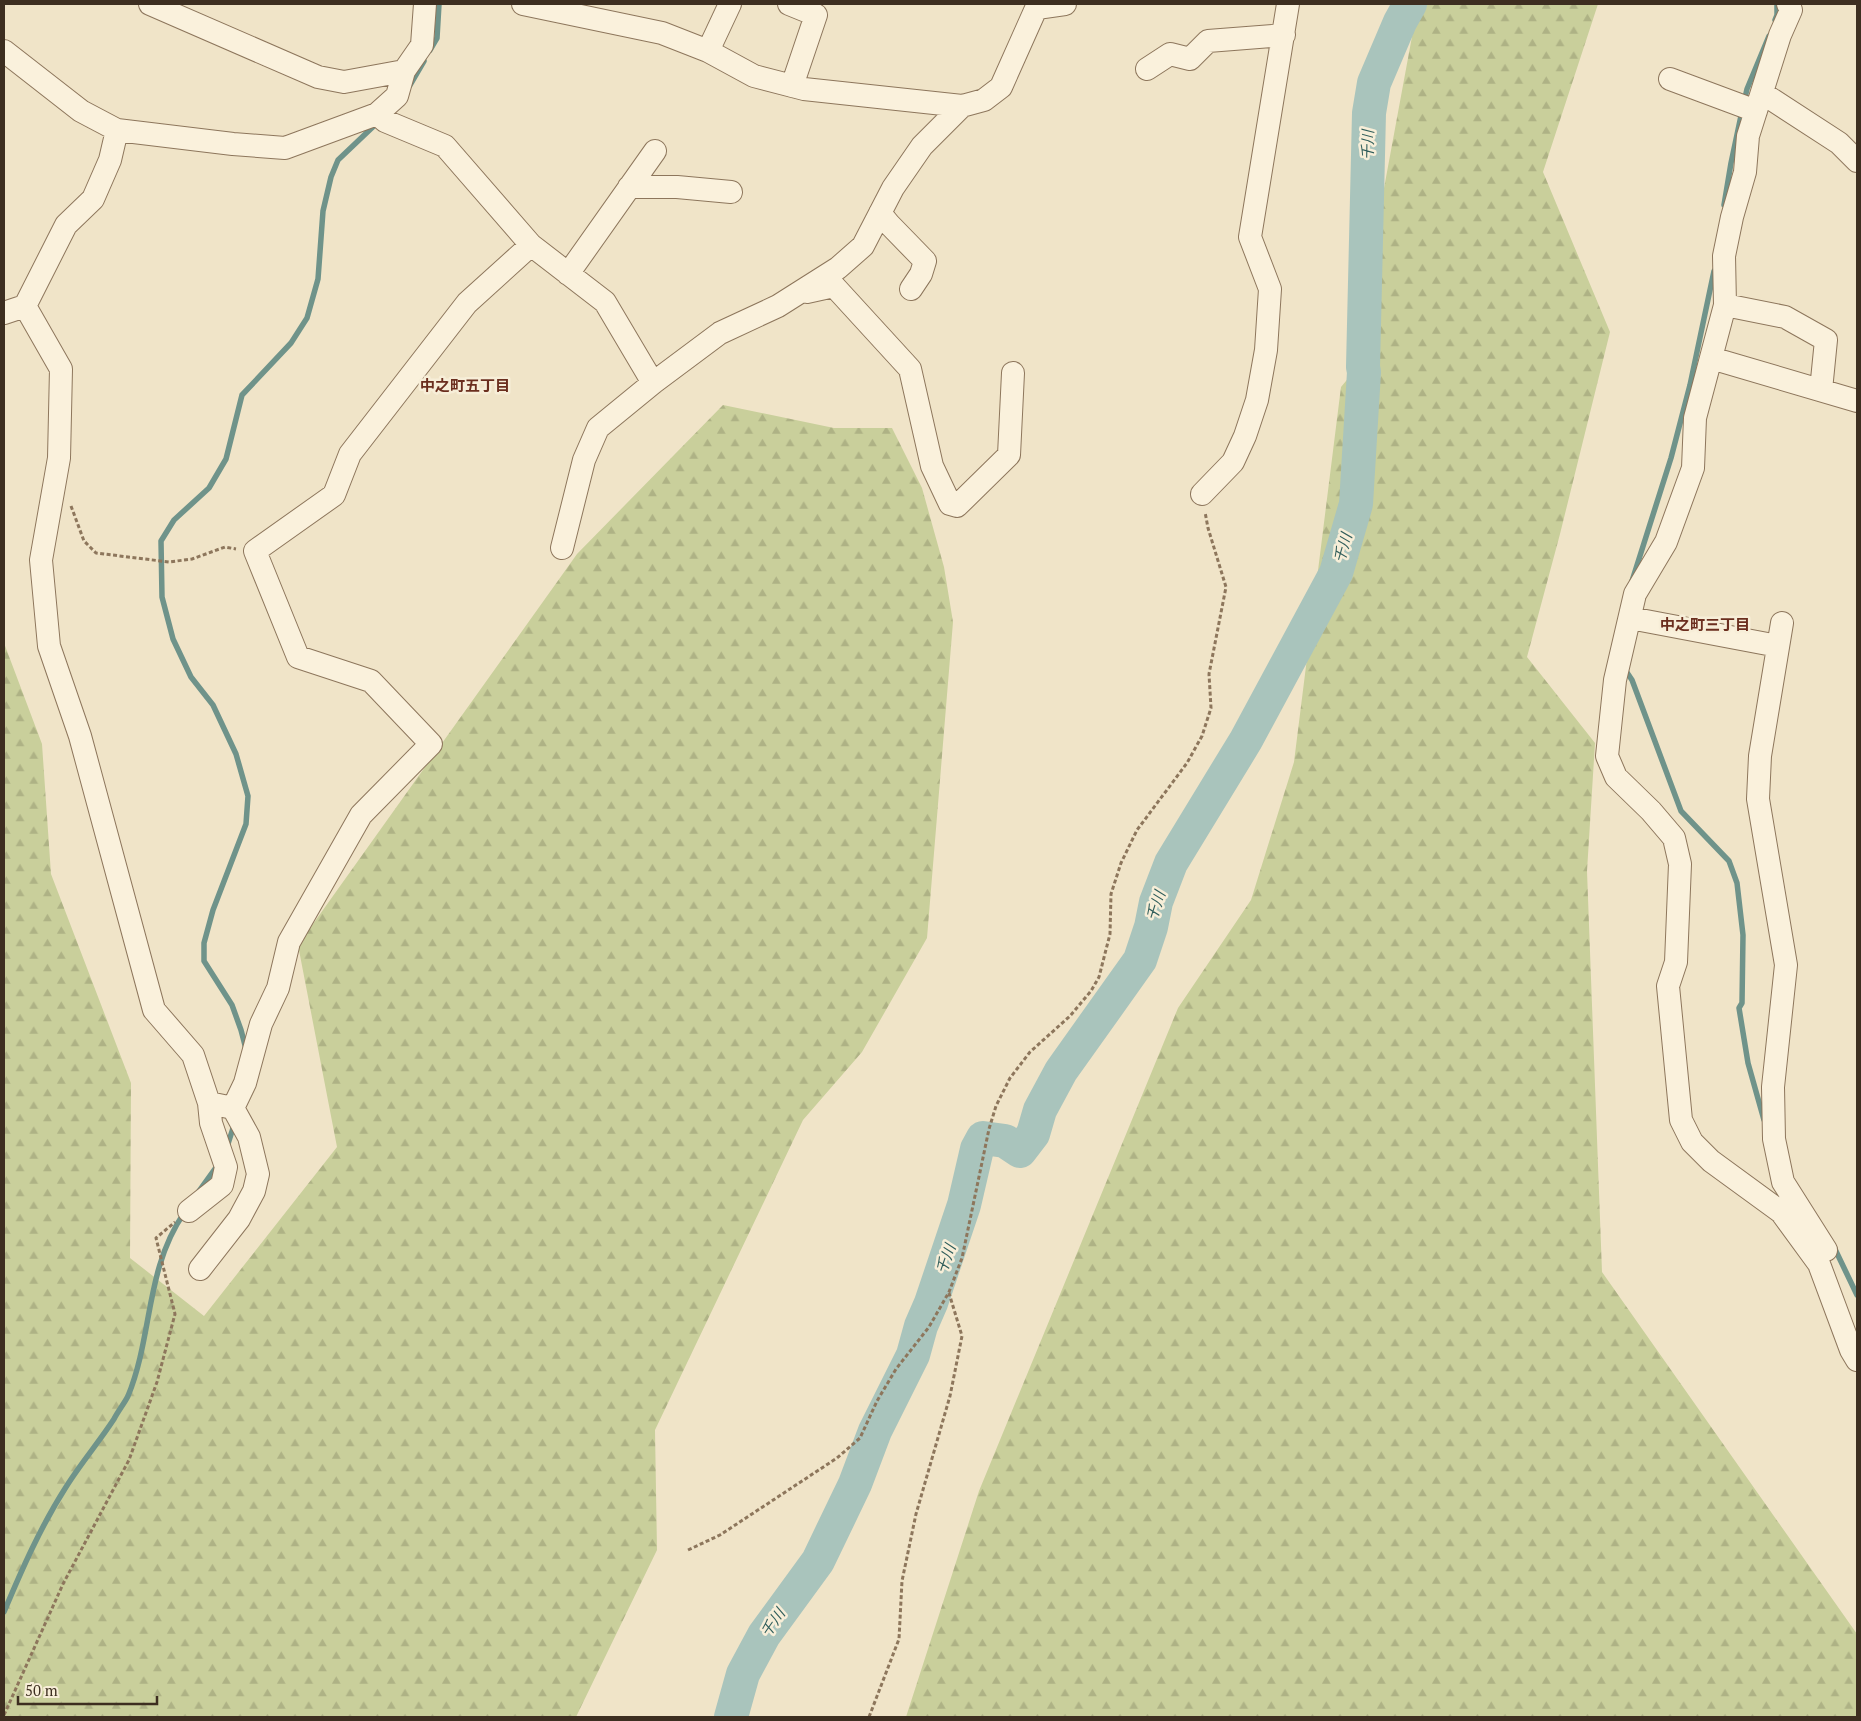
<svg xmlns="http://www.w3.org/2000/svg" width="1861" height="1721" font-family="'PT Serif','Noto Sans JP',serif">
  <defs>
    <pattern id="forest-firs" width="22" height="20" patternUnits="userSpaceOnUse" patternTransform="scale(1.25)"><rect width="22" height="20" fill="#c9cf9b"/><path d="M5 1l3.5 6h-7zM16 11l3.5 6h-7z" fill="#aeb285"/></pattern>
  </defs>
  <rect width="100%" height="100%" fill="#f0e4c8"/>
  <path fill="url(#forest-firs)" d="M1418,4H1598L1543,172L1610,332L1560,534L1527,657L1595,743L1587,871L1602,1272L1857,1634V1717H906L979,1491L1178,1008L1251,900L1294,762L1341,387L1370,352L1382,199Z
    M723,405L834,428H892L922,488L944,567L953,622L927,938L862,1052L803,1120L655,1430L657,1550L576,1717H4V643L42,744L51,874L131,1083L130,1258L204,1316L337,1147L298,945L577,554Z"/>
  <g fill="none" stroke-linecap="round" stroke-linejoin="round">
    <path stroke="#6f938a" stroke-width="5.5" d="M1775,20L1777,15V4
      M430,50L437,38L439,4
      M410,85L424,61
      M1744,102L1747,89L1769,36
      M1724,205L1731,163L1742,111
      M1632,581L1671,458L1690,385L1714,271
      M1624,668L1632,680L1681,811L1729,861L1737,883L1743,935L1742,1003L1739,1008L1748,1063L1764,1120
      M246,1049L241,1030L232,1005L204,961V943L213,910L246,824L248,796L236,754L213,705L191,677L173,639L162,597L161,541L174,520L209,488L226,459L242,395L291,343L307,318L318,279L323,211L331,177L338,160L378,122
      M227,1147L234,1125
      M199,1191L217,1166
      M1834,1247L1857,1295
      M4,1612C22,1569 41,1526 66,1487C81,1463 99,1442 114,1419C118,1411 124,1404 128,1396C153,1335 145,1270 184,1213"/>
    <path stroke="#a9c4bc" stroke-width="34" d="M731,1717L743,1674L764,1635L818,1561L855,1484L875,1431L913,1355L921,1326L931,1303L964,1205L977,1149L983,1138L1005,1141L1020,1151L1033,1134L1040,1110L1061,1071L1140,960L1151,927L1156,902L1171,863L1246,740L1336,573L1356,504L1364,372L1363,367L1369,113L1374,83L1400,22L1410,4"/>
    <g stroke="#8d765c" stroke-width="24">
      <path id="minor" d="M150,4L318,77L344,82L404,71L422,45L425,4
        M523,4L662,33L708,51L754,76L804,89L962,106
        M789,4L816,15L792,86
        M1788,4L1791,10L1780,35L1748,136L1745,172L1732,217L1724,256L1725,305L1695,418L1693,468L1666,542L1635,594L1615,680L1607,756L1616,777L1651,811L1674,838L1680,864L1676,962L1668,986L1681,1120L1692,1142L1711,1161L1781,1212L1819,1264L1851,1350L1857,1360
        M1037,8L1065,4
        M4,51L81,111L117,130L233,144L285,148L377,114L397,96L404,71
        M708,51L730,4
        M1147,69L1170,54L1190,59L1208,41L1284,35
        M1670,79L1756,111
        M1762,93L1839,143L1857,161
        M377,114L385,121L445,146L531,245L605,302L653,383
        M629,187H677L731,192
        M880,213L889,224L925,261L921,274L911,289
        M568,274L655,151
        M807,292L834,286L910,369L932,466L950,504L957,506L1009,455L1013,373
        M1725,305L1785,317L1826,340L1821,390
        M25,306L61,369L59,458L41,560L49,646L80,736L154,1010L193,1055L209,1103L211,1123L226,1167L222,1185L189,1211
        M4,313L25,306L66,225L93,199L110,160L117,130
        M1711,358L1857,401
        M1202,494L1233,462L1245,436L1257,400L1266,350L1270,289L1250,237L1288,4
        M562,548L584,460L598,428L653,383L720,333L778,306L838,268L863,246L893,188L922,146L962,106L984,100L1001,87L1038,4
        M1630,618L1778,646
        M1782,623L1760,756L1758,799L1786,965L1773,1087L1774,1139L1783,1182L1826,1250
        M209,1103L233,1108L245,1083L261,1024L278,988L289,942L361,815L431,744L371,681L298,657L255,551L334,495L350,454L467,303L531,245
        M200,1269L239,1219L254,1191L258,1174L249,1137L233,1108"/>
    </g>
    <path stroke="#8d765c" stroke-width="3" stroke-dasharray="4 2.5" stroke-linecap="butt" d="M71,506L84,541L96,553L169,562L192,559L225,547L236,549
      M688,1550L720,1535L837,1458L860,1438L877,1401L896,1369L929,1327L949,1292L962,1258L989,1129L996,1106L1010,1078L1030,1052L1070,1016L1091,991L1099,977L1110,934L1111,894L1121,863L1137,830L1187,763L1202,736L1211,708L1209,674L1226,587L1208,528L1205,512
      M4,1715L63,1584L129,1460L157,1382L175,1314L156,1238L175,1222
      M869,1717L899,1639L902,1581L916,1514L950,1396L962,1336L949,1293"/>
    <use href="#minor" stroke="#faf1dc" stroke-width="22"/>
  </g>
  <g text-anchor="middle" stroke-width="5" stroke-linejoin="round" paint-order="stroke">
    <g font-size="15" font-style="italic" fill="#2f5d5a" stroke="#f7eed8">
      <text transform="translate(1368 145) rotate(-89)" y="5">千川</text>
      <text transform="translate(1343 548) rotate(-74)" y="5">千川</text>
      <text transform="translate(1156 906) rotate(-72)" y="5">千川</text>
      <text transform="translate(946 1259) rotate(-71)" y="5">千川</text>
      <text transform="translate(773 1623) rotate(-55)" y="5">千川</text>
    </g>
    <g font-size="15" font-weight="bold" fill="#6b2e1e" stroke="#f7eed8">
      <text x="465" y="391">中之町五丁目</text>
      <text x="1705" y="630">中之町三丁目</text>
    </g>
  </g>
  <rect width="1861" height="1721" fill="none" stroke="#3d2e20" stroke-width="10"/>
  <path d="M18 1696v8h139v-8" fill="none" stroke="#3d2e20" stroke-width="2.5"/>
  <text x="25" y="1696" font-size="15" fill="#3d2e20" stroke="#f7eed8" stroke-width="4" paint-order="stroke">50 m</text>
</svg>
